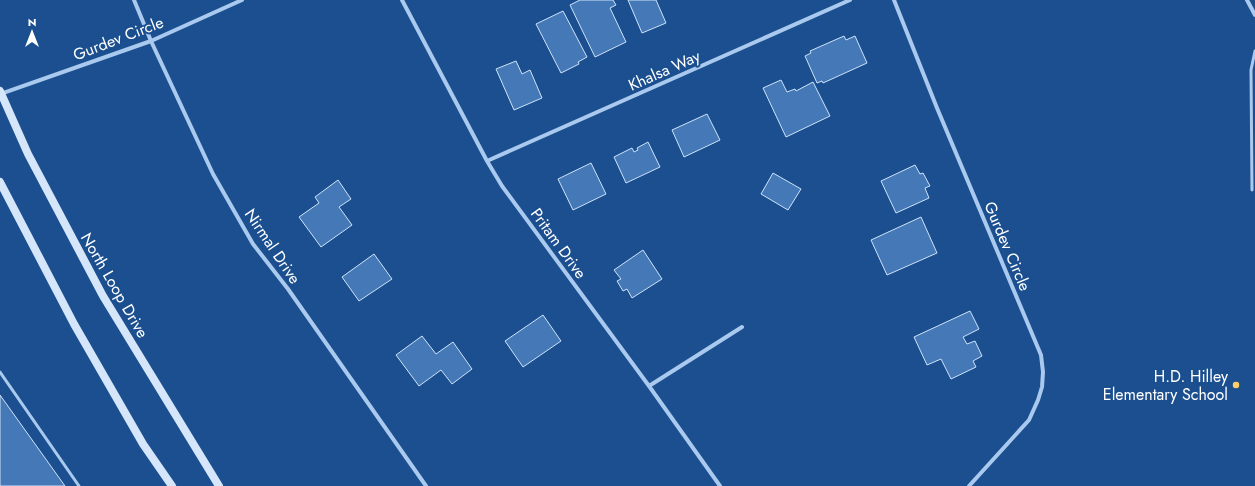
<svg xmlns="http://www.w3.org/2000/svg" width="1255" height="486" font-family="Jost,sans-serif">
  <rect width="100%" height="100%" fill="#1b4f8f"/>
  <path fill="#4478b7" stroke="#cfe3fa" d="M580,0H613L616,5L610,8L626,42L595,57L570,5Z
    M628,0H656L666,23L642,33Z
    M563,11L587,57L578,62L579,64L561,73L536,24Z
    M844,36L846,40L855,36L867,63L823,83L822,81L817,83L805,56L811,53L810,51Z
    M516,61L522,74L530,70L542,98L514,110L496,69Z
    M781,80L787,92L795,89L796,91L813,82L830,116L786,137L763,88Z
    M707,114L720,140L684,157L672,130Z
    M648,142L660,167L626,183L614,157L632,148L634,152L638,150L637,148Z
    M591,163L606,194L573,210L558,179Z
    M915,165L920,174L923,173L930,186L925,188L929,198L896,213L881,181Z
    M773,173L801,189L788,210L761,194Z
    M338,180L351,199L339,207L352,225L321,247L299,217L319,203L315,197Z
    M921,217L937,253L887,275L871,240Z
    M643,250L662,279L632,298L627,289L623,291L617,281L621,279L614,270Z
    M374,254L392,279L359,301L342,277Z
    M970,311L979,329L963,337L967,344L975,341L982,356L973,361L976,367L951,379L941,359L927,365L914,337Z
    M543,315L561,341L523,367L505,341Z
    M422,336L436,354L453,342L472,369L452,384L441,370L419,386L396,355Z
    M0,395L65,486H0Z"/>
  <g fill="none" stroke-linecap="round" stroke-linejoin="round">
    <path stroke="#a9c9ee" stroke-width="3" d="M1252,190L1251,70L1255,51
      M0,372L79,486"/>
    <path stroke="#a9c9ee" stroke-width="4" d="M134,0L151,41L213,174L253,244L288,289L426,486
      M402,0L487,161L502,186L649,386L720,486
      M894,0L937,108L1041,355L1043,372L1042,387L1038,400L1029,420L969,486
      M1247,0L1255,15
      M0,94L151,41L242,0
      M487,161L850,0
      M649,386L742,327"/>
    <path stroke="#d6e6fa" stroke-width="8" d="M0,91L28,154L103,296L219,486
      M0,182L74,324L143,444L172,486"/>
  </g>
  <circle fill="#ffd166" stroke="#1b4f8f" stroke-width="1.5" cx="1236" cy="385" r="4"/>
  <g text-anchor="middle" stroke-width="4" stroke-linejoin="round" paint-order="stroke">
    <g font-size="16" fill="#fff" stroke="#1b4f8f">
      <text transform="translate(118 38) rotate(-21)" y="6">Gurdev Circle</text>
      <text transform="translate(664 70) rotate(-24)" y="6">Khalsa Way</text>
      <text transform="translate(559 243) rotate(54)" y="6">Pritam Drive</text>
      <text transform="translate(273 246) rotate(56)" y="6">Nirmal Drive</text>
      <text transform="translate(1008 246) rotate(67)" y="6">Gurdev Circle</text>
      <text transform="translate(115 285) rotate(60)" y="6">North Loop Drive</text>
    </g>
    <g font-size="16" fill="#fff" stroke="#1b4f8f" text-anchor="end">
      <text x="1228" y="382">H.D. Hilley<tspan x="1228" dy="18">Elementary School</tspan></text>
    </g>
  </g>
  <g transform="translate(32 32)" stroke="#1b4f8f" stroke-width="3" paint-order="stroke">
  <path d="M0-3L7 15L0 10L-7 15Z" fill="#ffffff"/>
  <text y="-6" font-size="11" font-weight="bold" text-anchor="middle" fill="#ffffff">N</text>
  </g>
</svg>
